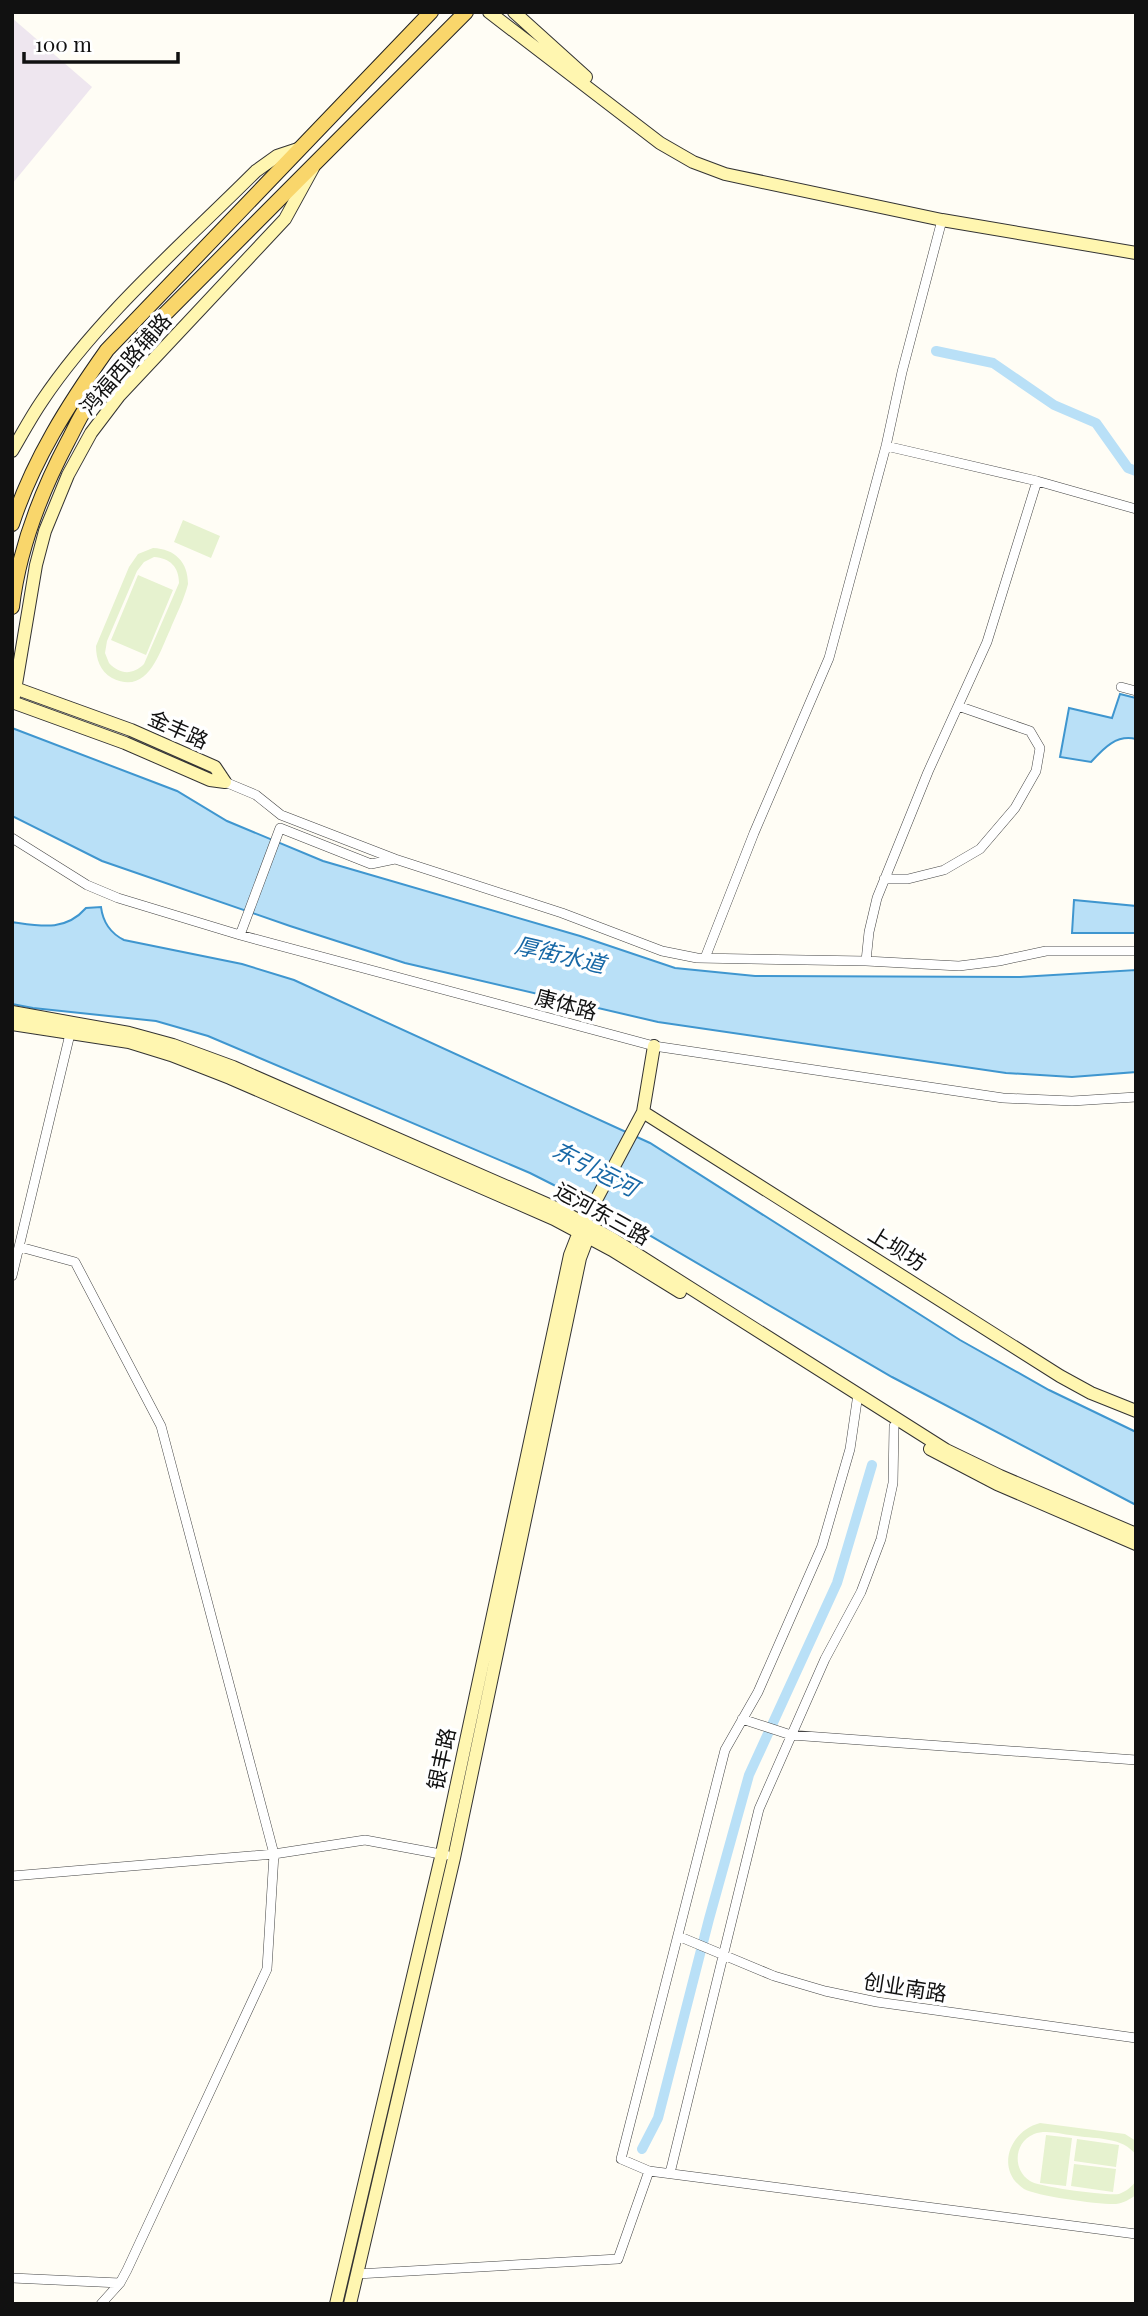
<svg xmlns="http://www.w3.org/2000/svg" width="1148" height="2316" font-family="'Playfair Display','Noto Sans SC',serif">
  <rect width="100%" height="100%" fill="#fffdf5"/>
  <path fill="#eee6ef" d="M12,18L92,87L12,184Z"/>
  <path fill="#e6f2cf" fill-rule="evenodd" d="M183,520L220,536L211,558L174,542Z
    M153,548C175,549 188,562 188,584C184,600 176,615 170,630C159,653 148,696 112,678C100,671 96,659 96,646L129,567L138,554ZM154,557C170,558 179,567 179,583L144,664C133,675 120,675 109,663L105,653L107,641L137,571L144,562Z
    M138,575L173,590L146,655L111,640Z
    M1040,2123L1125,2134L1136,2141V2155C1123,2137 1097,2139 1077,2136C1064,2135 1047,2129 1034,2134C1014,2142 1012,2170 1030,2181C1038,2187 1109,2196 1119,2194C1127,2191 1131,2187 1136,2181V2195C1130,2199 1124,2203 1116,2204C1102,2205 1036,2196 1024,2189C995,2170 1009,2131 1040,2123Z
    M1046,2135L1072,2138L1066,2186L1040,2183Z
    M1077,2139L1119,2145L1116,2167L1074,2161Z
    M1074,2164L1116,2169L1113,2192L1071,2186Z"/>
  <path fill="#b9e0f7" stroke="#3f96cf" stroke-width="2" d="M1120,694L1136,698V739C1116,734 1103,749 1091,762L1060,757L1069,708L1112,718Z
    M12,728L177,791L227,821L323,861L580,936L675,968L755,976L1020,977L1136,970V1072L1072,1077L1006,1073L658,1022L405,963L290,926L102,861L12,816Z
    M1074,900L1136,906V933H1072Z
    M101,907C103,923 110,933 124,940L242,964L294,980L650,1143L960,1340L1049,1390L1136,1432V1505L892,1377L625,1221L530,1173L208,1036L156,1021L33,1008L12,1004V922C40,926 65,932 86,908Z"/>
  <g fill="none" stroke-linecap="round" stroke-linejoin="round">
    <path stroke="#b9e0f7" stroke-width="10" d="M936,351L993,363L1054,405L1096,423L1128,468L1136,471
      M642,2149L658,2118L709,1919L749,1775L837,1583L872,1465"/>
    <g stroke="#444" stroke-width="10">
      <path id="street" d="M886,446L1037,481L1136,509
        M1121,687L1136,691
        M225,782L256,795L281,815L395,859L562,913L662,951L697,958L866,961L959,966L999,961L1046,951H1136
        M12,838L87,885L118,898L240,935L654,1046L1003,1098L1072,1101L1136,1097
        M884,879H908L944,870L980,849L1015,808L1036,771L1040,748L1030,731L958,706
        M240,935L280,828L371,864L395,859
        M705,958L754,833L829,658L886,446L902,372L942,220
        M866,961L869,932L877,898L928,772L987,642L1037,481
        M20,1247L75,1262L161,1426L274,1854L267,1969L127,2270L120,2283L101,2304
        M12,1276L70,1034
        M742,1719L791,1735L1136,1760
        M12,1876L274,1854L365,1840L446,1855
        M678,1936L774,1976L825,1991L877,2002L1136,2038
        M649,2171L621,2159L725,1750L758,1692L822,1546L850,1449L858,1394
        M670,2173L759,1809L825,1659L861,1592L881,1539L893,1483L894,1426
        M357,2274L618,2259L649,2171L1136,2234
        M12,2278L120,2283"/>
    </g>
    <g stroke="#333" stroke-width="14">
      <path id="secondary" d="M489,12L660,143L693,162L725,174L942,220L1136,253
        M514,12L586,77
        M12,451C22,434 31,417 42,401C99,316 184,243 256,171L277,156L301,148
        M12,687L131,730L215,767L225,782
        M12,702L125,743L210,780L225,782
        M13,702L36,565L45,531L68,475L91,433L119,396L285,219L313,168
        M12,1012L129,1033L173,1045L233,1067L558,1209L613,1239L946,1450L1000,1476L1136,1534
        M12,1024L129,1042L171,1055L230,1078L554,1219L612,1250L680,1292
        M643,1112L1060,1376L1091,1393L1136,1411
        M930,1449L997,1484L1136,1544
        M336,2304L442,1853L570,1255L579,1232L643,1112L654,1046
        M350,2304L454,1858L580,1258L588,1237"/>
    </g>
    <g stroke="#222" stroke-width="16">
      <path id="primary" d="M12,524C33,460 68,405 107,350L431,12
        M12,607C19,548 41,492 68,441C74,430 79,418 86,408C109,375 135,346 162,317L466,12"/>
    </g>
    <use href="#street" stroke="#fff" stroke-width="9"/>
    <use href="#secondary" stroke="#fff6b0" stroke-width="12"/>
    <use href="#primary" stroke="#f9d66b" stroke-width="14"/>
  </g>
  <g text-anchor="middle" stroke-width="7" stroke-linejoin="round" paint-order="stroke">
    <g font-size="21" fill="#111" stroke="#fff">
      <text transform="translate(126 364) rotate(-49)" y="7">鸿福西路辅路</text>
      <text transform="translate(178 730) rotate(24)" y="7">金丰路</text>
      <text transform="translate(566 1005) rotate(15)" y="7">康体路</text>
      <text transform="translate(602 1214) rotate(29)" y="7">运河东三路</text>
      <text transform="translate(897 1249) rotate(32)" y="7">上坝坊</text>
      <text transform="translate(442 1759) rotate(-78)" y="7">银丰路</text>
      <text transform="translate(905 1988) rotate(9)" y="7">创业南路</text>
    </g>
    <g font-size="23" font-style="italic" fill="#1768a6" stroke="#fff">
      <text transform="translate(560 955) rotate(13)" y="8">厚街水道</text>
      <text transform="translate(595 1169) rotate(27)" y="8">东引运河</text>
    </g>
  </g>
  <rect width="1148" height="2316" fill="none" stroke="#111111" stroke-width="28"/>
  <path d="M24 52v10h154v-10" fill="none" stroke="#111111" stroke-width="3.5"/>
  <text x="35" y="52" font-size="21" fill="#111111" stroke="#ffffff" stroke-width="5" paint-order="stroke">100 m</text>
</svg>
